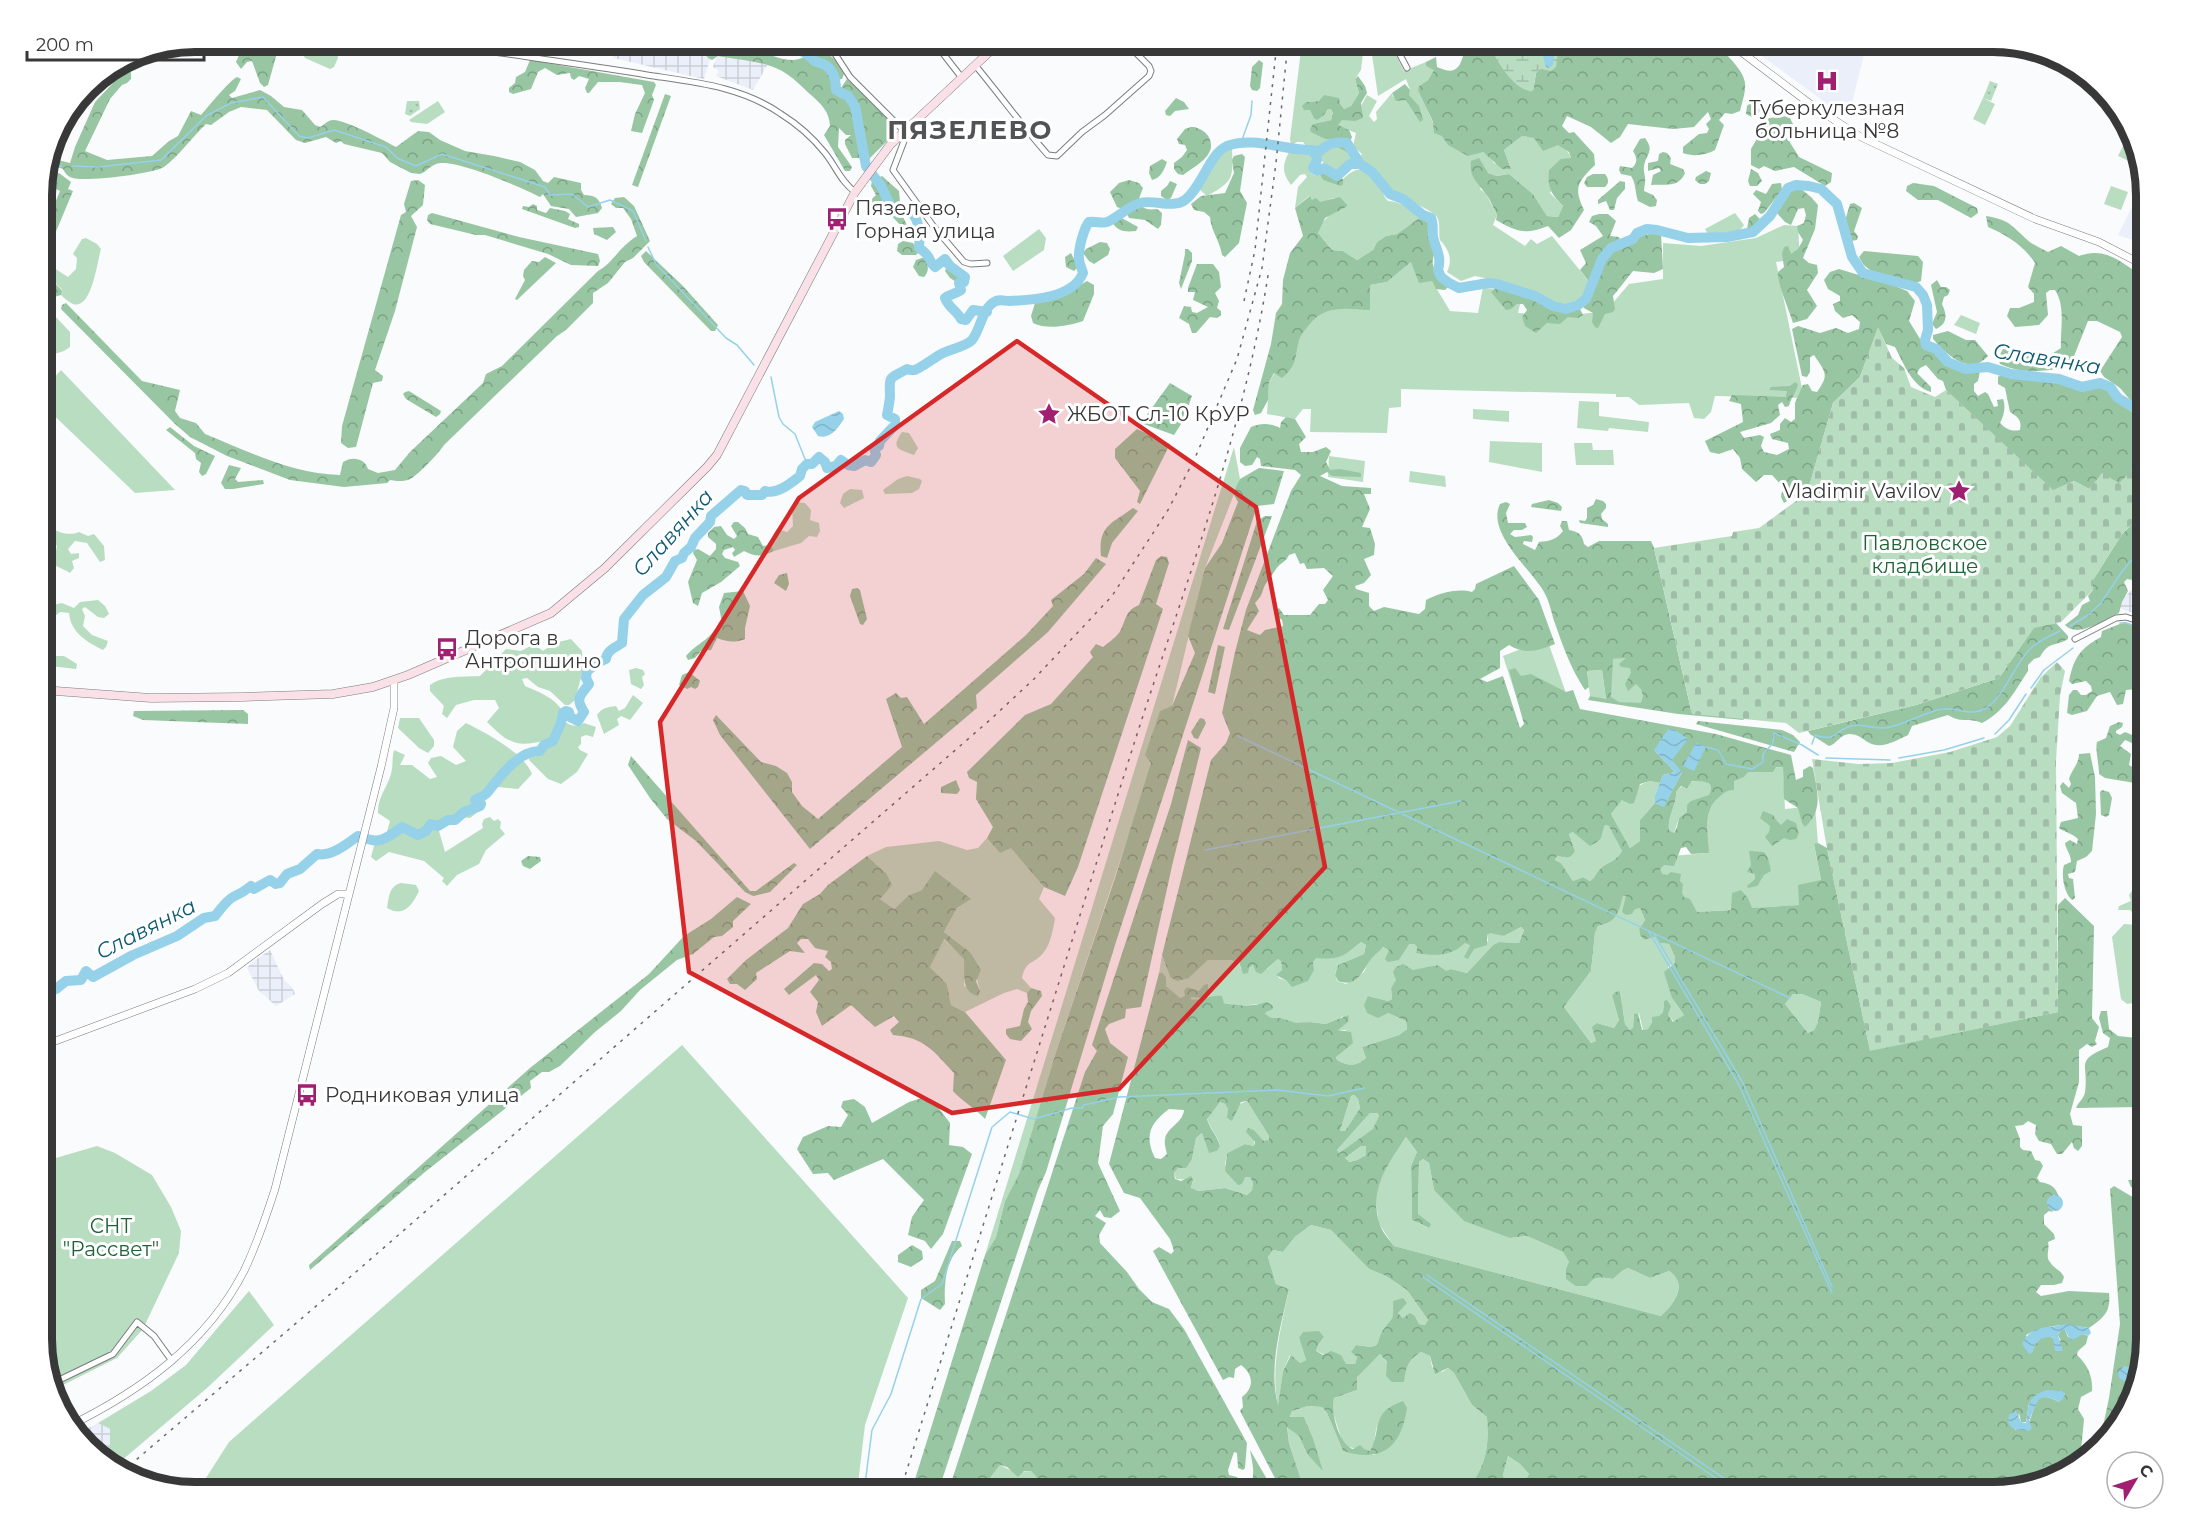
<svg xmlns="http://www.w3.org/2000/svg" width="2189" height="1534" font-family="Montserrat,sans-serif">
  <defs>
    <pattern id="industrial-grid" width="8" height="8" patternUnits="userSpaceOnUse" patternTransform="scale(1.5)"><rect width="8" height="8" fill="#ebeff9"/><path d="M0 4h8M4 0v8" fill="none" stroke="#caced6"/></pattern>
    <pattern id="forest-crowns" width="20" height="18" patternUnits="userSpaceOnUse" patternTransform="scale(1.5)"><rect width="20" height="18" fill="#98c6a2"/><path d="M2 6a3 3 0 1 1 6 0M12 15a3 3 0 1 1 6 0" fill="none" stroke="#7da285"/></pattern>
    <pattern id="wetland-marsh" width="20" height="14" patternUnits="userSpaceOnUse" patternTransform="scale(1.5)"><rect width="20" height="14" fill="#b9ddc1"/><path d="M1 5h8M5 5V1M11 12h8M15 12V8" fill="none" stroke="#a0bea7"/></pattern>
    <pattern id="cemetery-stones" width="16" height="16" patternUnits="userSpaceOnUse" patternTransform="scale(1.5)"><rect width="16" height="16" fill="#b9ddc1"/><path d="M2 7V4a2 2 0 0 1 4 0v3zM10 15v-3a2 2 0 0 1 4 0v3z" fill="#a0bea7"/></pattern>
    <pattern id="park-dots" width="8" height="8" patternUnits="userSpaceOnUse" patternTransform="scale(1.5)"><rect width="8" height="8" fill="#b9ddc1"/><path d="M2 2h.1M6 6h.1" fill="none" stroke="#a0bea7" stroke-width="1.8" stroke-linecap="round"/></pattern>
    <pattern id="water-waves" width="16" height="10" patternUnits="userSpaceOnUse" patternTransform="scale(1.5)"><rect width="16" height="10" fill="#96d1ea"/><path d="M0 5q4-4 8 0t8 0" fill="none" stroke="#82b4c9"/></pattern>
  </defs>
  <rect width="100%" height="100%" fill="#fafbfd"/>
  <path fill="#ebeff9" d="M1743,42H1867L1849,115L1838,112Z
    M2144,182L2147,195V245L2118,235Z"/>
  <path fill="url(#industrial-grid)" d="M615,42H691L712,53L704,79L613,58Z
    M718,54L768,64L753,90L716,76L719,71L713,67Z
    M2147,573V617L2123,610L2120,607L2124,599L2119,595L2121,592L2126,596Z
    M270,950L284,980L292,987L295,994L276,1006L259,991L247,968L251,963Z
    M98,1423L110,1429V1445L97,1455L78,1433Z"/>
  <path fill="#b9ddc1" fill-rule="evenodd" d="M312,42L337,53L338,58L334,67L330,69L305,58L303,54L308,44Z
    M1302,42H1389L1404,71L1426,62V66L1435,69L1428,80L1419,86C1424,99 1432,129 1444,137C1460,147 1483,145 1494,163L1511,169L1504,150L1522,136C1538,138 1566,141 1571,158L1550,193L1563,206L1558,217L1547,216L1533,194L1509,174L1497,176L1488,173L1480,189L1486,194L1497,215L1493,225L1525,246L1531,239L1537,244L1552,236L1591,284L1579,299L1565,305L1555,303L1536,292L1503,282L1475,276L1461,281L1447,272C1453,260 1449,249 1440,240C1438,233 1441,223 1437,217C1429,207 1399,199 1388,188C1380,180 1373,165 1361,162C1351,160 1346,165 1341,172C1328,173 1321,161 1317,150L1306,146L1303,142H1297L1291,145L1290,139ZM1371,48L1378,96L1406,79L1410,90L1393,97L1392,93L1376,112L1377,119L1374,122L1369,116L1377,101L1367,95L1354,119L1338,115L1335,125L1356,133L1353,146L1362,154L1359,158L1337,139H1325L1313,124L1331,120L1333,113L1331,108L1328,109L1324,115L1313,114L1306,102C1318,101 1336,100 1344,109L1351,106L1359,93L1355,79L1361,70L1363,53Z
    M1983,98L1995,104L1985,125L1973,119Z
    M438,101L445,112L427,124L411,122L409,120Z
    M2128,136L2134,139L2139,166L2118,156Z
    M1232,147C1233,177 1235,181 1207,196L1200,190L1223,151Z
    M1289,152L1310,153L1314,161L1311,173L1315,176L1320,175L1323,180L1343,184V179C1360,163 1369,168 1381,188C1384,193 1383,196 1388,201C1402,202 1410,208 1419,218L1397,234L1386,236L1377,242L1373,250L1357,260L1343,251L1332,250L1318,233C1324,215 1332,214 1348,206L1334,198L1320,203L1312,200L1309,196L1295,208L1298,187L1307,177L1305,174L1300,175L1291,185C1282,172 1282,166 1289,152Z
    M2111,186L2128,192L2121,210L2104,204Z
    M1735,213L1744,225C1737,236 1722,236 1709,236L1705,229Z
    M1784,225L1798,226L1800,259L1776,262L1804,398L1715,396L1711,412L1704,419L1694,418L1689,403L1639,405L1629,397H1616V394L1401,389V407L1389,408L1387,433L1310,432L1311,409H1303L1295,419L1267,414L1269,382L1303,328L1297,294L1370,310V285L1387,282L1411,262L1432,281L1450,311L1478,313L1483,287L1522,296L1518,313L1581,314L1606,311L1629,284L1663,279V243L1701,246L1756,238Z
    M1039,229L1046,238L1044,250L1013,271L1003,256Z
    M86,238L97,244L101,249C97,262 92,310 73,304C69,302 64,298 61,295L62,290L42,268L43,261L68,277L76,269L77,258L73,254L82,239Z
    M42,305L54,315L70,332V347L64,351L42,358Z
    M1961,315L1980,323L1976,334L1954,325Z
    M61,370L175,490L135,493L42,404V391Z
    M1579,401L1599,402V416L1649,422L1648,432L1609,428L1608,431L1577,428Z
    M1473,409L1509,411V422L1473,419Z
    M902,432L909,433L918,448L914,455C899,449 890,449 902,432Z
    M1490,441L1542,443V472L1489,462Z
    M1574,443H1592L1593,450H1613L1614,465H1576Z
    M1234,447L1240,479L1205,568L1172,706L1056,1052L1019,1175L1005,1201L996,1237L985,1255Z
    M1329,456L1365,461L1363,482L1328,477Z
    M1410,471L1445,476L1446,487L1409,482Z
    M907,476L920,479L922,481L919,489L912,493L885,494L883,490L898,479Z
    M850,489L862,490L864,498L844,508L840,503L843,494Z
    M795,502L805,503L811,510L810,520L819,523L820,531L817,537L809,536L801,543L774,551C769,542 771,537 777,529L787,532L793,526L792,507Z
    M51,528C59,533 71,536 79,532L88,536L94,534L104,546L105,560L100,562L87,543L75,541L68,549L71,554L79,553V558L72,561L74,568L70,573C61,567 51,565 42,559V537L56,551L57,546L46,534L47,530Z
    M98,600L105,606L109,614L104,618L98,617L85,607L82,609L85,616L83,626L92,635L108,641L106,647L103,650C87,642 71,633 69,613L60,612L55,616H48L45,613L48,606L62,603L74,608L80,602Z
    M571,639L582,651L583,670L575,700L569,705H565L550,691L538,687L527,678L522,679L525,686C539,692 553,697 562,710L561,719C569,725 574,728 584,723L596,727L593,737L586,735L581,737V744L578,747L580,750L588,754L577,772L561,784L548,779L529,760L530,754L550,744L547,740C517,748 509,744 487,722L499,708L495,700H474L456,705L447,718L442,714L444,706L430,691V685C444,675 464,677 480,676L506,649L521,651L534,644L543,651L554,643Z
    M1547,639L1572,710L1526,727L1503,656Z
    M42,656H64L77,664L76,669L42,665Z
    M1637,656L1648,704L1611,702L1606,660Z
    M636,668L643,670L645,674L642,677L644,685L641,689L631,684L629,670Z
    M1602,670L1606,700L1590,696L1587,671Z
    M633,695L643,703L630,720L621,716L617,719L619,725L604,734L597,715C602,708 607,707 616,706L619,711L625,708Z
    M400,718H419L434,740V746L428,753L419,748L398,728Z
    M466,723C486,733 524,753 532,774L518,789L498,787L492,783L480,801L479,811L470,818L455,817L437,824L445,852L483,828L482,824L484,819L490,817L494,821L498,819L501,822L500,828L505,834L486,850L479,864L457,875L447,886L442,881L444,878L424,861L389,852L376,861L371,857L376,839L386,835L390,821L378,813C377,796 390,785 392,769C393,762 392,758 394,750L405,755L400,765H412L430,779L437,777L428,763L431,758L441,756L456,765L466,761L453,747L457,731Z
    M1783,767L1785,809L1815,806L1818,843L1814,845L1821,880L1799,905L1657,915L1645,858L1709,853L1687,813L1679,818L1674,833L1669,830C1667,817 1677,805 1676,792C1684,782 1707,773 1712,789H1734L1733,769Z
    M1650,781L1660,783L1655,795V803L1640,820V841L1630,848L1611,814C1622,799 1633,786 1650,781Z
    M1605,825L1610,826L1622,851C1615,863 1607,861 1599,870C1595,874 1596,877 1590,881L1583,877L1573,881L1561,863L1555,860L1557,856L1575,851L1569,834L1573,832L1603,829Z
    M987,838L1000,852L1011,847L1044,887L1039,899L1055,918C1053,929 1051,943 1044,952C1034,965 1026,959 1022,978L1031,988L1027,993L1017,989L1004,993L965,1012L951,1005L947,984L930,967L943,939L965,959L964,986L980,991L970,952L944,932L957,908L970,899L922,890L909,895L894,909L880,899L886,873L867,856L886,847L939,841L967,850L978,848Z
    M401,883L416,885L419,891C412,905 404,918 387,908C389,897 389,886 401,883Z
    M2132,891L2139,892L2145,908L2142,914H2134L2130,910H2118L2119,906L2131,901L2129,895Z
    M1623,896H1626L1634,910L1640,908L1645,920L1639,929L1640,935L1644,940L1655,937L1660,943L1669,944L1675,957V963L1668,967L1672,998L1684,1015L1674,1022L1668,1014L1667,1001H1664L1663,1012L1648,1029L1643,1030L1639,1013L1634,1014L1633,1029L1630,1030L1625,1024L1620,991L1612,996L1619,1020L1614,1028L1597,1023L1596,1041L1591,1043L1564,1007L1591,971L1595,933L1598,926C1615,924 1619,910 1623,896Z
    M2124,924L2137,925L2146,970L2138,1002L2127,1004L2121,999L2112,937Z
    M1521,927L1524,930L1519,943L1499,942L1493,945L1467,973L1451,969L1446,972L1438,965C1418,971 1404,969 1391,988L1392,999L1388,1001L1368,996L1388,1013L1406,1021L1407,1029L1399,1035L1362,1047L1366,1058C1356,1067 1348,1066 1337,1060L1336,1057L1346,1030H1338L1343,1016L1336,1022L1326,1024L1310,1022L1296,1024L1281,1018H1272L1264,1014L1266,1012L1259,1004L1239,1006L1207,999H1189L1200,991L1180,999L1166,986V977L1163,973H1159L1162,955L1170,977L1189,978L1208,960H1229L1239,962L1241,969L1249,968L1253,965L1255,968L1267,969L1278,959L1281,960L1282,970L1277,975L1279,978L1287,981L1316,957C1338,960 1344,956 1361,942L1366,945L1364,954L1338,965L1335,974L1337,981L1346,984L1364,972L1369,961L1383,947L1389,950L1399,960L1408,944H1414L1417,947L1416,952L1465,943L1474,949L1488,941L1487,935L1490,932L1504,936Z
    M1793,994H1802L1821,1002L1818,1022L1814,1030L1808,1033L1785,1004Z
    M682,1045L908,1298L865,1425L857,1492H197L229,1442Z
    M1354,1095L1358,1099L1360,1108L1345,1131H1340L1351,1096Z
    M1247,1101L1269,1136V1141H1264L1254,1130V1146L1245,1144L1227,1153L1225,1165L1245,1177H1250L1253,1183L1252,1190L1247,1195L1225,1188L1198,1191L1191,1189L1193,1180L1176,1179L1174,1173L1178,1168L1192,1159L1196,1138L1202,1133L1209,1152L1217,1151L1220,1145C1217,1135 1210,1129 1207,1118L1220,1102L1225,1104L1228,1109Z
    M1376,1112L1379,1116L1374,1129L1339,1153L1337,1150L1370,1113Z
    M1406,1137L1417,1152L1411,1166L1412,1220L1428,1228L1418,1215L1419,1162L1423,1159L1429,1163L1434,1190L1510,1238L1527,1236L1563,1252L1569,1262L1591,1280L1600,1277L1613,1279L1622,1271L1628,1268L1650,1278L1669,1271C1689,1283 1674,1304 1661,1316L1394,1246L1379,1224L1375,1196L1383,1171Z
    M97,1146L115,1153L152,1175L171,1207L181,1231L179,1253L143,1329L117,1358L55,1389L42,1348V1162Z
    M1361,1146H1366V1155L1357,1160L1348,1162L1345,1158Z
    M1311,1225L1331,1230L1369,1269L1386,1276L1407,1290L1428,1320L1425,1325L1419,1324L1415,1316L1408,1315L1403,1318L1398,1313L1406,1303L1394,1313L1390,1325L1383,1330L1377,1345L1371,1347L1356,1345L1352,1351L1357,1357L1355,1364H1346L1316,1351L1318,1345L1324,1337L1299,1338L1306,1360L1300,1363L1290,1355L1283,1371L1278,1407C1270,1367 1281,1328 1289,1289L1276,1284L1268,1257L1273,1250L1283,1252L1295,1237Z
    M249,1291L274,1325L207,1388L114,1467L102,1461L97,1455L110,1445V1429L98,1423L151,1391L186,1365Z
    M1421,1352L1430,1356L1432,1367L1442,1372L1448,1368L1454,1373L1472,1405L1487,1417C1489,1451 1486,1463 1467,1492H1305L1289,1443L1287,1426L1299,1436L1307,1454L1322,1469L1313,1438L1304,1417L1290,1418L1292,1411L1308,1406L1322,1407L1327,1413L1343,1451L1375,1455L1377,1424L1374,1442L1370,1451L1348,1447L1342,1441L1331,1406L1334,1398L1357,1390L1356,1377L1380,1354L1403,1382C1406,1367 1408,1360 1421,1352Z
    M1508,1456L1520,1464L1529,1474L1525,1481L1531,1492H1508L1503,1475Z
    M1000,1465L1014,1472L1031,1471L1050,1492H1010L1003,1487L993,1484L990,1478Z"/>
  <path fill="url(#forest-crowns)" fill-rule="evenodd" d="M222,42H280L268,85L264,87L260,83L252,61L247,62L241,69L236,62L239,55Z
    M701,42C714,42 732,39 744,43C762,49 786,68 806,56V52L799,47L801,42H816L835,60L844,74L842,79L835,80L833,83L836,91L848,100L851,99L852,96L841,88L847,79L886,113L895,127L893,135L867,161H862L859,158H852L845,144V140L851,135H846L839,128L838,147L852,167L850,171H845L824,135L830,126C829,111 822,105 811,95C802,87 793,77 782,71C765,61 738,60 718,56L712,60L708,58L700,47Z
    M1478,42H1488L1533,91L1536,73L1558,52L1554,42H1663V44L1678,52L1687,48L1689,42H1712C1722,49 1744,70 1745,83C1746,92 1742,102 1740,111L1732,114L1725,113L1719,120L1724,125L1715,150C1706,155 1693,157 1683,153V147L1699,134L1707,133L1709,129L1706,124L1711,119L1708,112L1694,127L1673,129L1628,124L1620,137L1611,143L1591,127L1567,116L1562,126L1569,133L1574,132L1594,154L1595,165C1578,182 1573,187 1584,210L1571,230L1559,238L1548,226C1525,235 1517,232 1496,220L1497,215C1494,209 1491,202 1488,197C1479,183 1469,179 1471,161L1479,158L1488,173L1497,176L1509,174L1533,194L1547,216L1558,217L1563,206C1551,194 1547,187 1549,170L1561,159L1571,158L1569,152L1558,145L1543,151L1534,138L1522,136L1504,150L1511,169H1502L1483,152L1468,156L1448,145L1442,136L1434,133L1433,122L1418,90L1419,86L1428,80L1434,70L1426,66V62L1436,57L1437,67C1459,77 1460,65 1466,47Z
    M138,53L131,68V79L127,83L122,85L110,99L85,151L107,160L152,156L169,141L178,136L191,111L201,115C208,107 231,79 237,77L241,79L235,91L229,95L232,98L260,90L271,96L284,107L302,110L315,125L320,127C324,125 328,120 333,120C344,119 385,141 396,147L418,131L429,132L440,140L465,151L494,156L520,162L535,170L543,181L548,183L554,177L581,183V190L584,195C595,195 599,198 602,208L598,213L576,217L569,209L551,206L543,194L540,197C522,188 453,157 436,164C430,166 426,172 420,174L411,173L390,162L382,153L344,144L341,141L336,143L326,137L305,143L296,140L267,110L241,107L229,112L211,125L206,124C192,137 179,156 164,167C153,174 84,182 73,178C68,177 65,173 63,169L57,167L56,163L58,160L70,163L75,147L95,102L113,83C112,67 125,60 138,53Z
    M530,60L654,82L656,85L652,95L654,100L642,133L631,131L635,114L645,93L642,85L619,82H598L589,93H587L585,88L589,79L579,76L574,80L571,78L570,73L557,75L545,68L538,72L531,89L513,94L509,92V88L515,83L516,77L525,72Z
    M1259,60L1263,63L1260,88L1257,91L1252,90L1250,86L1252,67Z
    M1358,76L1365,86L1367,93L1361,103L1363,118L1355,121L1342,120L1338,125L1349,130L1352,137L1350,142L1359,156V158L1339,148L1336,139H1325L1311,132L1310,129L1313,124L1331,120L1333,113L1331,109H1328L1324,115L1317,120L1314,118L1310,110H1304L1302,106L1306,102L1319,101L1324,95L1339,98L1340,104L1344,109L1351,106L1359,93L1355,79Z
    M1405,84L1410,90L1409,95L1419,106L1423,120L1420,122L1406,100L1396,101L1392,93Z
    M665,94L671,96L638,187L632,185Z
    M1176,98L1184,102L1189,109L1175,111L1170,116L1166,115L1165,111Z
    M1759,98L1763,103L1758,114L1752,117L1746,114L1747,106L1754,99Z
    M1789,116L1794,126L1791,133L1786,136L1799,157L1832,173L1831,182L1825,186L1794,167L1775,171L1764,166L1759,169L1751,165V149L1769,118Z
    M1191,127C1204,127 1216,140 1209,153C1204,162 1191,169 1183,175L1178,174L1174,169V163L1182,157L1187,150L1185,145L1179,144L1177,139L1185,129Z
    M1645,138C1655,151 1646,154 1644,166C1643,172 1646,177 1645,182C1645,185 1644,188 1644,191L1653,195L1657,200L1656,206L1650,207L1638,201C1635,192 1636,183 1631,176L1621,174L1619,170L1620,166L1632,168C1638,162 1637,158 1633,151L1640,139Z
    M1663,152L1667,153L1671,158L1670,164L1683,169L1685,173C1679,188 1665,184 1651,185L1653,175L1661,171L1659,168L1648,171V163L1658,161L1659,154Z
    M1242,154L1245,157L1240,191L1247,203L1239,243L1225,257L1222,255C1220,241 1211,231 1210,217L1204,212L1194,210L1191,204L1201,196L1225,193L1234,173L1232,160L1234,156Z
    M1162,159L1167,162C1164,170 1161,178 1152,180L1149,173L1150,166Z
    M1751,169L1758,173L1762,181L1757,186H1750L1748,181Z
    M1321,170L1343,179V184L1341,186L1323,180L1320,175Z
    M1706,171L1711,173L1709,181L1705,184H1700L1695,180L1696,177Z
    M59,173L71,182L68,189L73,191L42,265V234L60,191L52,187L56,174Z
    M1593,174H1605C1609,179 1609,183 1605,187H1587L1584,183L1587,177Z
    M882,176L899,191L901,213L907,225L905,227H902L887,211L877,216L871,210L870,201L876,195L871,186L872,181Z
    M418,180L425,185L423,205L411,216L417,227L395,311L375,370L383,376L382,381L373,383L356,447L348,448L341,443L342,426L401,215L406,212L404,204L411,181Z
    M1129,180L1139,183L1143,188L1138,201C1143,210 1148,210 1157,209L1162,213L1161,225L1158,229L1145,220L1129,218L1125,210L1117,207L1110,192L1119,183Z
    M1170,181L1177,184L1171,198L1167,200L1161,196V191L1167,186Z
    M1620,181L1625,182V189L1617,198L1614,210H1610L1606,201L1598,204V200Z
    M1781,183L1782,190L1764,213L1761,214L1758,211L1761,202L1753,194L1756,190L1766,194L1772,184Z
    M1913,183L1934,186L1977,208L1978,213L1971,218L1938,200H1918L1906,191L1907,186Z
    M1801,189L1811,197L1818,205L1815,229L1803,258L1809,263L1817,265L1818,273L1807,290L1817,306L1807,319L1793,323C1790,312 1776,280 1778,272L1784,267L1782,254L1784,247L1788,246L1791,254L1798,249L1803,240L1798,232L1797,226L1804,223L1806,215L1804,208L1798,209L1791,225L1785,222L1777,213L1791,191Z
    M1310,196L1312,200L1316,198L1320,202L1340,197L1348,206L1325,218L1318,233L1332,250L1343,251L1357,260L1373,250L1377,242L1386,236L1397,234L1419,218L1429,223L1430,238L1435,253C1428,267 1438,276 1449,286L1445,290L1436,289L1432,281L1419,283L1411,262L1387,282L1370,285V310C1347,309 1325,304 1309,325C1305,330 1301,334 1299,340C1294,359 1298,364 1282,378L1274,373L1269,382L1268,400L1261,413L1255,415L1253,410L1271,344L1276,313L1282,304L1283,280L1290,253L1303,236L1295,208Z
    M624,197L634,206L650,241L633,258L625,262L608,283L593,293V303L566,330L557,336L444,445C440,452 417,476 410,479C404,482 396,481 390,480L387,483L344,487L290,480L227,456L190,437L175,424L61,309L62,305L66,303L142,381L180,390L175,411L180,418L196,423L205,434C250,452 292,474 340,475L343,462C352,456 365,458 368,469L378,473L395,470L410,452L483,383L486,374L502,366L598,271C613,263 619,247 637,236L631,219L623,208H616L611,204L615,198Z
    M1854,203L1862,208L1854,231L1858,236L1857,240L1851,241L1845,221L1850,204Z
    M533,204L537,206V210L546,213L550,208L565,211L570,214L568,219L579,224V227L575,228L522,209L523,206L529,207Z
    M432,213L519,237L598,254L600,261L598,266L571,265L548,254L485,235H476L430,224L427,220L428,215Z
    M1599,214H1608L1616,221L1610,236L1619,237L1622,244C1637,240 1645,231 1661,234L1663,269L1654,273L1633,271L1613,296L1615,309L1613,312L1605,314L1598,328L1595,327L1592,322L1593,313L1584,308L1579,299L1591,284L1580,270L1586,263L1580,250L1603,236L1596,226L1589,222L1592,216Z
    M1755,214L1762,221L1751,232L1747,229L1749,218Z
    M1118,216L1138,227L1136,231C1125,232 1118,232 1112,222Z
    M1986,216C2012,220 2013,228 2031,243C2036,246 2042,249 2048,252L2061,246L2079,256C2106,246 2121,263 2143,276C2139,291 2138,303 2147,316V408L2132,402L2120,388L2104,377L2100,371L2122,337L2120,332L2097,321H2088L2074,356L2066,367C2044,372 2021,374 2000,364L1998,358L2003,349L2050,355L2061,348C2060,329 2066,307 2055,290H2050L2046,293L2048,315L2039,325L2015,327L2007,316L2010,308H2019L2034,302V294L2028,287L2035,263C2024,246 2007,235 1988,227Z
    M613,227L616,232L607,240L594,234L593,228Z
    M903,241L913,243L918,253L916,255H902L897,251L898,244Z
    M1100,242L1107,243L1110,249L1108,255L1094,264L1089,261L1083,253L1086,249Z
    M1185,249H1188L1192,253V261L1181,289L1179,283L1185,254Z
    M646,251L682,285L718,325L715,331H711L644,262L641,256Z
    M1864,251L1918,256L1923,262L1921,281L1915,283C1896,278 1867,277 1859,257Z
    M1071,253L1078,267L1074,271L1066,267L1065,257Z
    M545,257L556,263L517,300L515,299L525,280L523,276L524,270L532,261L539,262Z
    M925,257C928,265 930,270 924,277L919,276L913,267L916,260Z
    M952,264L959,269L963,277L958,283L950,278L945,271L947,267Z
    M1197,264H1213L1219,272L1221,287L1215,293L1219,301L1217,308L1221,311V315L1217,318L1210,317L1196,333H1192L1189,324L1179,318L1184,306L1191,307L1192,312L1197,313L1208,307L1193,300L1195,292H1188V288Z
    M42,268L62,291L61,295L54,297L42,283Z
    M1839,269L1895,286L1907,291L1915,301L1909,321L1925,347L1935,352L1947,364L1958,370L1980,371L1978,381L1974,384V391L1978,396L1985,392L1988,394L1994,407L1998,406L1997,400L2003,399C2006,406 2004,416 2000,423C2006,429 2011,432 2020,430C2022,420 2018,417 2010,412L2005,388L1998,384V377L2002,374L2058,383L2081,389L2099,387L2110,390L2120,404L2147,422V456L2119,484L2089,489L2074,481L2053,491L1946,390L1943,381L1938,379L1926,365L1920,368L1917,373L1931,387V392C1912,387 1903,362 1895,347L1886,344L1878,328L1860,377L1833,403L1809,487L1784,503L1781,497L1783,487L1772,475H1764L1756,482L1742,469L1740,458L1733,449L1719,454L1710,452L1705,441L1743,422L1741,404L1729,401L1732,395L1786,397L1787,391L1769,390L1771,387L1790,386L1795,382L1798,384C1797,392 1791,397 1789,406L1785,407L1782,402L1778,405L1780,415L1771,423L1740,432L1744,438L1760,435L1764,437L1761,446L1764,452L1777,455L1789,449L1788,443L1772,439L1770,434L1780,430V424L1785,418L1791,422L1795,419V403L1803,385L1808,384L1812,391L1817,392C1830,374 1825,372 1814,355L1810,357V372L1807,377L1802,376L1792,329L1798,326L1820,333L1836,328L1848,333L1859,329L1860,322L1852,315L1843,318L1835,311L1833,304L1840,301V296L1828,289L1824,280L1830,272Z
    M1937,280L1941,287H1946L1950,290L1948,295L1944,297L1942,304C1947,315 1948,323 1936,329L1932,324L1937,312L1931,285Z
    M1087,281L1094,285V294L1083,321C1068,326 1047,330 1033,323L1031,316L1035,303L1063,295Z
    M1503,282L1536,292L1555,303L1557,312C1565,312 1571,308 1579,307L1583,315L1578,318L1568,317L1560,324L1547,323L1536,333L1525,326L1522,317L1527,310L1523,304H1517L1511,309L1506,310L1491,292Z
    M1948,331L1966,340H1975L1988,356C1970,377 1946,354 1933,339V335Z
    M1170,383L1192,396L1183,421L1174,435L1141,423Z
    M409,391L441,411L440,414L436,417L406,399L403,394L405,392Z
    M1286,417L1295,419L1306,437L1299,444L1301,452H1313L1326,447L1331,451L1326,462L1330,470L1340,469L1361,473V477L1332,476L1327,472L1320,476L1342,486L1371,488V494H1364L1370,509L1362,527L1370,528L1375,544L1374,555L1364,559L1371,575L1364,583L1355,586L1356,589L1369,593V606L1374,611L1384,607L1419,614L1425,609L1426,600C1440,593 1457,588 1472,592L1475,589L1476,584L1514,566L1539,600L1555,644C1537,651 1526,655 1509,645L1500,651V668L1480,679L1487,682L1503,676L1520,728L1524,724L1509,670L1515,668L1521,676L1531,674L1566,692L1573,690L1580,709L1716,734L1791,755L1796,780L1803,777V770L1810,766L1813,768C1817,790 1824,810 1805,827L1802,823L1798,808L1784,799L1783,767H1776L1773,772H1748L1744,777L1734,781V790C1726,790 1724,793 1718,798C1702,812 1708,833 1709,853L1691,854L1686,847L1681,848L1674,866L1664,865L1660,869L1662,874L1667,875L1671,872L1681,874L1680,881L1683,884L1682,893L1684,897L1690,899L1697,912L1731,910L1732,893L1741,890L1748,898L1752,908L1799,905L1798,885L1821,880L1814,844L1818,843L1827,848L1870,1050L2058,1012V905L2065,898L2094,926L2092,1018L2099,1027L2095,1041L2097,1044L2092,1047L2087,1044L2079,1050V1082L2070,1114L2073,1125L2082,1126V1146L2078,1151L2074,1148L2072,1142L2062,1154H2057L2051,1144L2039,1141L2035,1134L2036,1125L2028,1121L2023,1125L2015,1126L2020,1139V1147L2023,1150L2031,1151L2035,1160L2040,1161L2043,1166L2037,1178L2040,1182C2051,1184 2055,1186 2059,1197L2054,1195L2047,1202L2053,1212L2049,1211L2044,1215V1224L2054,1234L2055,1239L2048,1242C2050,1249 2045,1257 2050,1262C2054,1269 2060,1269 2064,1277L2062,1283L2054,1285H2041L2036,1292L2041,1296L2069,1291L2109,1293C2111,1312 2104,1317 2089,1328C2066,1324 2047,1324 2026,1335L2032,1352C2038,1335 2046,1333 2061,1341L2058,1335L2061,1330H2065L2068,1337L2083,1334L2088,1336L2086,1344L2078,1351L2077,1355C2088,1365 2093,1377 2092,1391L2081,1397L2078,1409L2084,1419L2080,1461L2062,1476L1994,1492H1531L1525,1481L1529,1474L1520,1464L1508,1456L1503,1475L1508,1492H1467C1486,1463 1489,1451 1487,1417L1472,1405L1454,1373L1448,1368L1435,1374L1430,1356L1421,1352C1408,1360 1406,1367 1404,1382H1392L1386,1376L1387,1362L1380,1354L1357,1377V1390L1334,1398C1330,1411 1339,1445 1353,1449L1360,1445L1364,1449L1370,1451C1383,1426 1370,1413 1403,1401L1407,1408C1401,1447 1383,1463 1343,1451L1327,1413L1322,1407L1308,1406L1292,1411L1290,1417H1304L1313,1438L1323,1471L1307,1454L1299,1436L1287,1427L1289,1443L1305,1492H1291L1277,1482L1240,1411L1243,1407L1242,1397C1255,1387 1253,1374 1241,1365L1235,1369L1234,1378L1229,1377L1223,1380L1153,1251L1159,1247L1171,1254L1174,1251L1170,1239L1140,1198L1124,1193L1109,1164L1159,973H1163L1166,977V986L1180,998L1185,996L1184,991L1187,987L1199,991L1204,985L1208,984V991L1202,998L1192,997L1190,999C1203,1001 1211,994 1222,996L1224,1003C1238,1006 1253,1007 1267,1002L1273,1006V1009L1266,1012L1265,1014L1272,1018H1281L1296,1023L1310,1022L1326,1024L1349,1015L1348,1022L1338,1030L1351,1032L1353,1043L1336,1057L1337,1060C1348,1066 1356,1067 1366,1058L1362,1047L1399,1035L1407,1029L1406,1021L1388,1013L1378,1018L1367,1013L1364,1005L1368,996L1388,1001L1392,999L1391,988L1396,980L1393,972L1396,967L1403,964L1413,970L1438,965L1446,971L1451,969L1467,973L1493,945L1499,942L1519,943L1524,930L1521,927L1504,936L1490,933L1487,935V945L1474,949L1468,959L1464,957L1470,946L1465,943C1450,957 1435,956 1416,953L1417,947L1414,944H1409L1399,960L1388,962L1385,959L1389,950L1383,947C1379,952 1372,957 1369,962C1360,976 1355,987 1338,981L1335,975L1338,965L1364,954L1366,945L1361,942C1343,957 1339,960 1316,958L1313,962L1314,970L1308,981L1292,987L1287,981L1276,975L1282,970L1281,961L1278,959L1261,974L1256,972L1253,965L1249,968L1248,973L1243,974L1239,962L1229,960H1208L1189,978L1177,981L1170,977L1162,955L1211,760L1226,743L1230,733L1222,713L1235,652L1246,610L1291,491L1301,475L1295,470L1261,466L1260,459L1257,457L1252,465L1245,466L1240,462V448L1251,427C1261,423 1270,423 1280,428L1281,422ZM1295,553L1300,564L1304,563L1307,569L1324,568L1333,576L1323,590L1328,600L1325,604H1319L1310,615H1284L1279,608L1274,611L1275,615L1282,620L1283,626L1265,630L1260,635L1247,630L1259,611L1255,603C1265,593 1261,590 1267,582C1270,577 1273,574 1276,569C1280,563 1286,562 1289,555ZM1654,750L1682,772L1664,806L1655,803L1640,820V841L1630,848L1611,814L1622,800L1630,804L1634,803L1640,784L1650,781L1660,783L1663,775L1675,772ZM1692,781C1703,781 1716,781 1709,795L1691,801L1687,805V812L1679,818L1677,827L1674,833L1669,830C1667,817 1677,805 1676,792L1681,786L1687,788ZM1605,825L1609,826L1622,851C1615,863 1607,861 1599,870C1595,874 1596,877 1590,881L1583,877L1573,881L1561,863L1555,860L1557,856C1566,856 1569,861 1575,851L1569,834L1573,832L1590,846C1606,838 1599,837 1605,825ZM1623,896H1626L1622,912L1626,915L1632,914L1634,910L1640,908L1645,920L1639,929L1640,935L1644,940L1655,937L1660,943L1669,944L1675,957V963L1664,972L1672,998L1684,1015L1673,1022L1668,1014L1671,1006L1667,1000L1664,1001L1663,1012L1659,1016L1652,1017V1023L1648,1029L1642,1030L1638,1013L1634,1014L1633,1028L1630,1030L1625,1024L1620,991L1615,992L1612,996L1619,1020L1614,1028L1597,1023L1592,1027L1596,1041L1591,1043L1564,1007L1591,971L1595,933L1598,926C1616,923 1619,912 1623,896ZM1793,994H1802L1821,1002L1818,1022L1814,1030L1808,1033L1785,1004ZM1354,1095L1358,1099L1360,1108L1345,1131H1340L1351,1096ZM1247,1101L1269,1136V1140L1264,1141L1254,1130L1248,1128L1246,1132L1255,1142L1254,1146L1245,1144L1227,1153L1225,1171L1238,1185L1242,1184L1245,1177H1250L1253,1183L1252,1190L1247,1195L1225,1188L1198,1191L1191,1188L1193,1180L1191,1176L1181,1181L1175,1179L1174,1173L1178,1168H1186L1192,1159L1196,1138L1202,1133L1209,1153L1217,1151L1220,1146C1217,1135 1210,1130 1207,1119L1220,1102L1225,1104L1228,1109L1227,1118L1232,1121L1241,1102ZM1169,1109L1184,1110C1183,1123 1167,1127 1165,1139C1164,1143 1166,1150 1167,1154L1161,1159L1155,1158C1144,1136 1150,1123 1169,1109ZM1370,1113H1377L1379,1116L1373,1129L1339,1153L1337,1150ZM1406,1137L1417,1152L1411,1166L1412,1220L1429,1228L1431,1224L1418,1214L1419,1162L1423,1159L1429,1163L1434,1190L1464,1221L1510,1238L1527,1236L1563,1252L1569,1262L1566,1269V1279L1576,1286H1587C1594,1275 1602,1277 1613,1279L1622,1271L1628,1268L1650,1278L1669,1271C1689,1284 1674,1304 1661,1316L1394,1246C1389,1239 1381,1231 1379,1222C1369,1189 1388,1164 1406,1137ZM1361,1146H1366V1155L1357,1160L1349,1162L1345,1158ZM1311,1225L1331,1230L1369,1269L1386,1276L1407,1290L1428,1320L1425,1325L1419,1324L1415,1316L1410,1313L1403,1318L1398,1313L1407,1303L1403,1298L1393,1301C1394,1320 1393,1317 1383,1330C1380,1334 1379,1341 1377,1345L1371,1347L1356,1345L1351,1352L1357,1357L1355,1364H1346L1341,1355L1331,1351L1323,1355L1316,1351L1318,1345L1324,1337L1319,1331L1303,1332L1299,1338L1306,1360L1300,1363L1291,1355L1283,1371L1278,1405C1268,1368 1281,1325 1289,1289L1276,1284L1268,1257L1273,1250L1283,1252L1295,1237ZM2058,1391L2065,1394L2059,1402C2034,1388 2036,1407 2029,1422L2015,1430L2019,1413L2021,1422H2026L2029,1403Z
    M170,427L194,446L215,456L206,474L202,476L199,472L201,463L196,459L195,453L166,430Z
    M1137,429L1170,444L1140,504L1137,502L1140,491L1115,458V449Z
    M229,465L241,468L235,479L238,482L263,480L264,484L233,489H225L221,483Z
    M1259,468L1284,471L1274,504L1257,506L1115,945L1046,1172L1038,1190L938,1492H911L985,1255L996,1237L1005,1201L1019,1174L1056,1052L1115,878L1151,763L1145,755L1160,711L1172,706L1195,653L1188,636L1205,568L1222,543L1238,502L1233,493L1240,479Z
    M1596,499L1603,501L1606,504V508L1601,514L1602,519L1608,524V527L1580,523L1579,520L1585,521L1587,518V508L1593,505Z
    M1549,500L1558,503L1562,507L1561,511L1531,507L1532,504Z
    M1506,502L1510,504L1506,513L1508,523H1525L1527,527L1522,530H1514L1510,534L1515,537L1531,535L1533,537L1532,542L1524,541L1523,544L1535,550L1539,542C1549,541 1556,540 1563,531L1560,526L1562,521H1567L1569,530C1579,532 1582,534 1584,544L1588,547L1599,541H1651L1654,548L1691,710L1741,716L1744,720L1678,714L1588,700L1590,696L1606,699L1602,670L1587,671L1589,687L1585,690C1570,668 1562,643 1553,618C1551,609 1548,599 1544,592C1531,569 1486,533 1500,504ZM1626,658L1619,664L1621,667L1630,668L1631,673L1625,684L1628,691L1636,684L1641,689L1643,696L1641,703L1619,702L1611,697L1613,659Z
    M1133,508L1138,511L1112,543L1107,558L1101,556C1098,526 1111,524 1133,508Z
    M2147,511V562L2136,572L2139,578L2138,581L2127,579L2124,582L2128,591L2122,602L2119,613C2105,619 2078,639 2065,625L2078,615L2082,605L2090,601L2088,596L2093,590V580L2122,534Z
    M1265,516H1272L1229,630L1223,629L1257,521Z
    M734,522H738L745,528L748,534L758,537L763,546L771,545L774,551C762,557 756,557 744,551L734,557L732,553L735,550L733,547L724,550L722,554L725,558L738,562L740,566L721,582L702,593L698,606L693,603L688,582L697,560L693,553L694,550L698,549L710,556L716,549V544L708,537V533L714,527L721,526L727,535L734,539L737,536L731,526Z
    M1161,556L1167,557L1169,563L1156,604L1163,609L1078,867L1065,896L1044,887L1011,848L1000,853L987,838L993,827L976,799L977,782L969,778L967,772L1025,715L1051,704L1093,657L1090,652L1096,644L1103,647C1108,643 1115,638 1119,633C1126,622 1124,611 1139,605L1156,560Z
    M1096,558L1106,564L1048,632L976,695L977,708L810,849L720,735L713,720L716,715L761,762L776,766L787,773L792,782V792L802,806L818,819L902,747L886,699L896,693L901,698L907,697L924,724L1026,635L1053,606L1051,600L1084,574Z
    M787,573L789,584L786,591L774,583L779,575Z
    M857,588L860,590L867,619L863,625L860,624L850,596L852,589Z
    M743,591L750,606L745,628V639C735,643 727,642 717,638L711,650L701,651L695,658L688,660L686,656C692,649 698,645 705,640C711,635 716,628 722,623L719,607L724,593Z
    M2125,622L2147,630V688L2126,690L2123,704L2117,705L2110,692L2097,696L2087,711L2072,715L2067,713L2069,695L2073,690H2077L2081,695H2086L2092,691L2091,686L2086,681L2072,684L2069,681C2074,658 2079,649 2101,637L2102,631Z
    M2056,623L2068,636V639C2056,647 2049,640 2040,657L2034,659L2028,665V671C2014,692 2005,711 1982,723C1968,717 1963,724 1948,715L1912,726L1908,735C1895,741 1880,751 1866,741C1860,737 1857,734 1849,734C1839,735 1837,744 1829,746L1810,734L1808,731L1916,705L1999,678L2034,627Z
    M1218,645L1225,647L1215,694L1208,692Z
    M689,672L700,681L698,687L695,689L691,687L687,689L679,685L682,675Z
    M243,710L248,714V724L143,720L133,716L134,711Z
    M1200,718L1204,719L1206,723L1198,739L1194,738L1191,732Z
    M1698,721L1782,730L1793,735L1800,742L1794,752L1696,724Z
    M2119,722L2123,723L2122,727L2116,731V733L2120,735L2125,732L2137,737L2136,741L2132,743L2125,740L2120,746L2131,754L2129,765L2141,772L2147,770V785L2105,778L2099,774C2099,765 2095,748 2097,742L2106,738L2110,726Z
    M1188,740L1201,748L1172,866L1141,1007L1126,1009L1125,1018L1109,1024L1105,1029L1110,1043L1128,1057L1113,1114L1103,1126L1098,1163L1120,1211L1111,1218L1104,1217L1100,1210L1095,1216L1106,1223L1099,1235L1100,1243L1127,1272L1139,1289L1152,1302L1169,1309L1184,1329L1247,1443L1245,1468L1243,1470L1238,1468L1237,1453L1234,1452L1228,1470L1229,1475L1237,1477L1246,1492H1050L1031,1471H1024L1018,1477L1007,1467L1000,1465L990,1478L993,1484L1003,1487L1010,1492H948L1085,1072L1097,1051L1092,1045L1171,804Z
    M2090,753L2095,777L2096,814L2092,851L2086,857L2077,861L2075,872L2068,874L2069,878L2073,879L2075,898L2072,900C2064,893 2061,875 2064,865L2071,862C2071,854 2066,850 2065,843L2070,840L2077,844L2078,839C2072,833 2066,833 2059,828L2061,822L2078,818L2076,803L2062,793L2060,786L2063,782L2069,788L2071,784L2069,779C2072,769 2079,764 2079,754Z
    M631,756L750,891H756L794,863L797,865L770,892L753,896L745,892L696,841L667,819L650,798L628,765Z
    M956,780L960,790L957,794L941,793V787Z
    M2102,790L2109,792L2112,798L2109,815L2106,817L2101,815L2100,792Z
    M1763,811L1773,815L1777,821L1781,825L1787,819L1796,823L1799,833L1796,839L1790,840L1784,838L1772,846L1765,837L1769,832L1770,826L1760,818Z
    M1749,851L1764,852L1768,858L1771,871L1764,875L1757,886L1748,888L1747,886L1755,879V874L1747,872L1751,865Z
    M528,856L540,857L541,861L530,869L523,866L521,861Z
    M867,856L886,873L892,885L880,899L894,909L909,895L922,890L935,871L971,899L957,908L944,932L970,952L981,970L976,981L980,991L978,996C960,992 965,973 964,959L944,939L930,967L947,984L951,1005L965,1012L1006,1060L985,1119C975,1108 963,1102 953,1091L954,1073C933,1051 926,1038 893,1035L890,1030L899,1022L894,1016L875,1027L851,1005L822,1026L816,1012L818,1002L810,992L819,980L816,975L789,995L784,989L814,963L822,964L829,971L832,969L831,962L825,957L828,951L815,948L808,939H801L797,943L805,953L790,951L756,973L757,979L745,990L737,984H730L727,979L746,960L788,928L803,904L820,894L828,885Z
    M737,897L751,904L733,921V927L722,936L714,937L693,954L677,960L640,990L621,1011L595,1032L560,1066L549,1072H542L530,1081L531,1088L425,1172L310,1270L309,1265L530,1068L649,974L684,936L711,919Z
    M1031,988L1041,991L1042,996L1031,1011L1028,1022L1032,1029L1021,1041L1010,1039L1006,1034V1029L1020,1026L1024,1009L1028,1002L1027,993Z
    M2101,1011H2107L2109,1029L2118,1036L2147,1039V1054L2141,1056L2138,1061L2140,1068L2147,1075V1119L2142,1120L2141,1107L2076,1108C2078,1102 2084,1099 2085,1092C2089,1064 2074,1061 2108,1047L2110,1038L2103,1033L2099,1018Z
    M925,1097L935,1103L950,1123L949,1145L963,1147L972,1154L943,1234L931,1249L925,1241L908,1235L912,1217L924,1200L883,1159L834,1180L828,1173L813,1174L797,1149L803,1137L828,1126L841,1127L848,1115L841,1107L843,1101L854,1099L865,1107L872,1123L909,1102Z
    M2147,1179V1219C2141,1222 2137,1226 2135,1233C2131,1248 2131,1291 2140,1304H2145L2147,1295L2143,1281L2147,1227C2147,1299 2161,1394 2099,1445L2109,1398L2120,1324L2110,1189L2114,1186L2136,1199L2141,1197V1191L2131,1187L2128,1180Z
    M952,1241H960L962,1246C945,1259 944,1285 945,1304L940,1310L921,1298V1290L935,1281Z
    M912,1245L922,1251L923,1259L911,1267L898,1262V1255Z
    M1250,1450L1271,1486V1492C1252,1492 1252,1492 1253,1474C1254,1467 1251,1457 1250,1450Z"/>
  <path fill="url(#wetland-marsh)" d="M1488,42H1554L1558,52L1556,67L1551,71L1541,69L1536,73L1533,92C1512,89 1496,60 1488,42Z"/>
  <path fill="url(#cemetery-stones)" d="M1878,327L1892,358L1904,368L1911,387L1935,397L1946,390L2053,490L2074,481L2089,489L2102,473L2119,483L2147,456V511L2122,534L2093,580V590L2061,622L2034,628L1999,678L1916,705L1799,733L1786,723L1692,714L1654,548L1732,536L1733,532L1759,528L1807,493L1833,403L1860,377Z
    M2057,662L2065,671L2060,695L2056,761L2058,1012L1870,1051L1827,849L1812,759L1858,764L1892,763L1950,752L1997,737L2010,726L2041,677Z"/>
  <path fill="url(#park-dots)" d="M1990,81L1998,84L1991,101L1983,98Z
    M407,101H419L420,109L410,116L405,114Z"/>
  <path fill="url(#water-waves)" d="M1543,47L1554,57L1553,65L1549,68L1546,67L1542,53Z
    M839,411L843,414L844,419C838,428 830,440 818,436L812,427L815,422Z
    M1668,729L1675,730L1688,739L1672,760L1682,772L1664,807L1655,803V795L1663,775L1675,772L1654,750Z
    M1696,743L1706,747L1694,771L1683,766Z
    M2047 1203a8 8 0 1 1 16 0a8 8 0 1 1-16 0Z
    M2066,1324L2089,1328L2091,1333L2088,1336L2083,1334L2071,1341L2065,1330H2061L2058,1335L2063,1351H2055L2053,1337C2040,1337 2036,1340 2032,1353L2029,1354L2022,1344C2031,1324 2048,1329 2066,1324Z
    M2124,1366L2134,1369L2135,1378L2132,1381H2124L2119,1378L2118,1372Z
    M2047,1390L2062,1391L2065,1394L2063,1399L2059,1402C2035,1389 2037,1406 2029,1420L2032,1428L2029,1431C2018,1430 2005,1430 2009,1415L2016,1411L2021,1422L2026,1423C2029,1403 2027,1397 2047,1390Z"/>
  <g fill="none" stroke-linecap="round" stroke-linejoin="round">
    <path stroke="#96d1ea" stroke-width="1.5" d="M1246,143L1243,137L1251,115L1252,101
      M73,166L98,167L161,160L206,116L231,103L263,97L299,136L308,138L334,130L386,147L397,158L416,166L442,154L545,187L550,195L572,194L588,207L610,200L633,211L646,241
      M47,167L62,166
      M648,247L656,264L726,338L737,345L754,365
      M771,377L779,417L783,424L795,434L807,464
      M2120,623H2126L2147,629
      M2070,626L2088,615L2101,603L2123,570L2147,543
      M2031,688L2044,670L2073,648
      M1995,734L2009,720L2026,694
      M1238,736L1790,998
      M1812,744L1815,735C1834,742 1833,733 1848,727C1859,722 1873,729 1885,728C1903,725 1920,715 1937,710C1955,705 1970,718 1986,708C2007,694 2014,663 2032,647C2041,640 2051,635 2060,631
      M1706,747L1718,750L1726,764L1752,769L1763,762V754L1773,743L1774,733L1802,745L1818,755
      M1826,758L1890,760
      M1899,758L1944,750L1984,738
      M1205,850L1461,801
      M1649,932L1739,1085L1832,1293
      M1654,934L1743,1083L1832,1287
      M1427,1275L1744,1492
      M1423,1277L1736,1492
      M864,1492L872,1430L891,1394L921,1299L942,1284L992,1127L1010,1112L1034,1119L1072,1108H1082L1084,1105L1119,1097L1277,1090L1328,1096L1364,1088"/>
    <path stroke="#96d1ea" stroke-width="10" d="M747,42L753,48C770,43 790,44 805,53C809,55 812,59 816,62C817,62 824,64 825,65C834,70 836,81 836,90L848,96L855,106L866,166L881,186L893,211L898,213C920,204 920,234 919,248C932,256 927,260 935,267L945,259L950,266L965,277L964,282L959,283L961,290C956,294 950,294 945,298C948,307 957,311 961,319L966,320L973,310L987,312
      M1310,150L1320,151C1327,144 1337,141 1347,143L1360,164
      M42,989H56L66,981L81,980L86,971L93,977L133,955L177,936L204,918L215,916C220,910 226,901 233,897C240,894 245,891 251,886L254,889L270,880L276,884L280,883L287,874L300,869L317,854C331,857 347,844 358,836C375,842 379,843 394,833C397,831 399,829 402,827L418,835L426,831L431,824L438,826L448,820H455L464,812L480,806L481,804L475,800C478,798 483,797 487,793C499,778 519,750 540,751L544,745L553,741L561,723L563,713L566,711L569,712L570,717L578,721L584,712C575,698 580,696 589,684L586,678L587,671L599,662L606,659C607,650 615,648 622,643L624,619L643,595L666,577L675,561L682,558L684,553L691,547L695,538L710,522L711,516L741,490L745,491L747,495H762L765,491C777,495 791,483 800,476L802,469L807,464H812L819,457L825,462L827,468L836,466L841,460L848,465L854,466L865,460L871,462L876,455L874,448L879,446L880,441L895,425V419L887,415C888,409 890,401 890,395C889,376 889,379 907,369C911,370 911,371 915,370C921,368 935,357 943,353C951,349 967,346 972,340C981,329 982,307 996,301C1001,299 1005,301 1009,301C1033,300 1073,298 1083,273C1082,269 1079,263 1079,259C1078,249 1084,228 1089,222C1095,221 1103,224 1107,222C1119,217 1128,206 1140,203C1154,199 1173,209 1185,200C1202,187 1210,153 1227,146C1253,136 1283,150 1310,150L1316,154L1317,160L1313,168L1317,171L1324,168L1337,176L1350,164H1360L1372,172L1390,194L1403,199L1423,215L1431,218C1434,225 1432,231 1433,237C1436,250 1442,256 1438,270L1441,277L1449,283L1459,288L1488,283L1497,284L1535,296L1553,306L1566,309L1578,305L1586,299L1602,259L1611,248L1633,239L1637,233L1647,229L1657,230L1688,238L1727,237L1753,232L1770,216L1788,188L1796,185L1809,186L1821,189L1837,204L1852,257L1863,273L1916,287L1923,295L1927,305L1928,330L1925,340L1926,345L1936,349L1948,362L1965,369L1988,367L2011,374L2059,379L2082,387L2100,383L2110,387L2118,398L2147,415"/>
    <g stroke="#7b7c7e" stroke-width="7">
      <path id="minor" d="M435,42C505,55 576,63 647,75C693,82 741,86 781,114C797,124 813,138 825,153C835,165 841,182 855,192
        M820,42L835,54L850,77L904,131V141L893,170L934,227L964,262L971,264L987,263
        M934,42L962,78
        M1393,42L1407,68
        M975,65C1000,95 1022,126 1048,155L1057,156L1082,132L1105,115L1149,76L1151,71L1149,66L1125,42
        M2075,639L2116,618L2126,617L2147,624
        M53,1383L113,1354L137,1322L154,1336L172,1361"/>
    </g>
    <g stroke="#7b7c7e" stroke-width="8">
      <path id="tertiary" d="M1728,42L1813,106L1859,136L2035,219L2099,242L2147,267
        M42,1046L195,989L228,973L322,904L338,894H349
        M71,1425C142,1390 207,1343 244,1271C257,1244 266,1217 275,1189L381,767L394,708V680"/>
    </g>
    <g stroke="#7b7c7e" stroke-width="9">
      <path id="secondary" d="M42,690L151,698L242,697L333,694L373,687L408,675L551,613L605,568L707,467L717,455L855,192L890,145L1000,42"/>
    </g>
    <use href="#minor" stroke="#fff" stroke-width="5"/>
    <use href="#tertiary" stroke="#fff" stroke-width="7"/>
    <use href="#secondary" stroke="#fae0e7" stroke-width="8"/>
    <path stroke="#6a6a6b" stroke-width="1.5" stroke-dasharray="3 6" stroke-linecap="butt" d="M1244,301L1255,250L1277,42
      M123,1471L349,1278L991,719L1034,679L1112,596L1168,510L1195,458L1237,359L1262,268L1276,163L1288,42
      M900,1492C977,1245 1054,997 1132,750C1182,592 1244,434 1269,269"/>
  </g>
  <path fill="#d62828" fill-opacity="0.2" stroke="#d62828" stroke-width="4.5" stroke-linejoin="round" d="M1017,341L1256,507L1325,867L1119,1089L952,1113L689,972L660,722L799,498Z"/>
  <defs>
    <g id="hospital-bare" transform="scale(1.8)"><path d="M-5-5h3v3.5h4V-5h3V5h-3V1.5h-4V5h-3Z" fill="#a01f71" stroke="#fff" stroke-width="2.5" paint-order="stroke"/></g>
    <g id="bus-bare" transform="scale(1.8)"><path d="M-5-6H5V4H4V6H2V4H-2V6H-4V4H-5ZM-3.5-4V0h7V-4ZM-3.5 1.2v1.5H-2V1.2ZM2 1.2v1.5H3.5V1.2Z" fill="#a01f71" stroke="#fff" stroke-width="2.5" paint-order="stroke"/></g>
    <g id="sight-bare" transform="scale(1.8)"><path d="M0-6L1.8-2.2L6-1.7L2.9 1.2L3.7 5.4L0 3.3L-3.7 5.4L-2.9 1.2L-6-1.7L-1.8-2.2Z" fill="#a01f71" stroke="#fff" stroke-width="2.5" paint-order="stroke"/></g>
  </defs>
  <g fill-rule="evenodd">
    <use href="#hospital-bare" x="1827" y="81"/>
    <use href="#bus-bare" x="837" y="219"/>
    <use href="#sight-bare" x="1049" y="414"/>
    <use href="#sight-bare" x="1959" y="491"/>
    <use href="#bus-bare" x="447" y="649"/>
    <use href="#bus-bare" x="307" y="1095"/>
  </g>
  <g text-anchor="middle" stroke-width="6" stroke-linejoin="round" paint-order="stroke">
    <g font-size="20" fill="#383839" stroke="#fff" text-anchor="start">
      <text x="1827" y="115" text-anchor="middle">Туберкулезная<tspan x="1827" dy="23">больница №8</tspan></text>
      <text x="855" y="215">Пязелево,<tspan x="855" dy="23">Горная улица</tspan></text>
      <text x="1067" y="421">ЖБОТ Сл-10 КрУР</text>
      <text x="1941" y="498" text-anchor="end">Vladimir Vavilov</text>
      <text x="465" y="645">Дорога в<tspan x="465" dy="23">Антропшино</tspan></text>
      <text x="325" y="1102">Родниковая улица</text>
    </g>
    <g font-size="20" fill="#1e6337" stroke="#fff">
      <text x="1925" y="550">Павловское<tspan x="1925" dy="23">кладбище</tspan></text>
      <text x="111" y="1233">СНТ<tspan x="111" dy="23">"Рассвет"</tspan></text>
    </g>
    <g font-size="21" font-style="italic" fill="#0d5a73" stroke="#fff">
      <text transform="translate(2047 359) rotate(9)" y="7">Славянка</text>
      <text transform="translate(673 533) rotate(-48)" y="7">Славянка</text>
      <text transform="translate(146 929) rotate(-27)" y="7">Славянка</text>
    </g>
    <g font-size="26" font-weight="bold" letter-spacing="1.5" fill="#525355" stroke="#fff">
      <text x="970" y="139">ПЯЗЕЛЕВО</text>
    </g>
  </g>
  <path d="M0 0H2189V1534H0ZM195 52H1993A143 143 0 0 1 2136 195V1339A143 143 0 0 1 1993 1482H195A143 143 0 0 1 52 1339V195A143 143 0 0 1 195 52Z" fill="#fff" fill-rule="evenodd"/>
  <path fill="none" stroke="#383839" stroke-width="8" d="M195 52H1993A143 143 0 0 1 2136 195V1339A143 143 0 0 1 1993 1482H195A143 143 0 0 1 52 1339V195A143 143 0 0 1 195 52Z"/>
  <g transform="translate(2135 1480) rotate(51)"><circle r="28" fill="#ffffff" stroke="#afafb0" stroke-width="1.5"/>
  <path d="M0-4.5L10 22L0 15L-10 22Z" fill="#a01f71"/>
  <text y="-9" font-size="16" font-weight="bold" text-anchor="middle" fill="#383839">С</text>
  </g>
  <path d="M27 51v9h177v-9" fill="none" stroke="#383839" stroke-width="3"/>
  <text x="36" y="51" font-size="18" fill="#383839" stroke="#ffffff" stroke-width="4.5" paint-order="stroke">200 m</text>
</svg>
